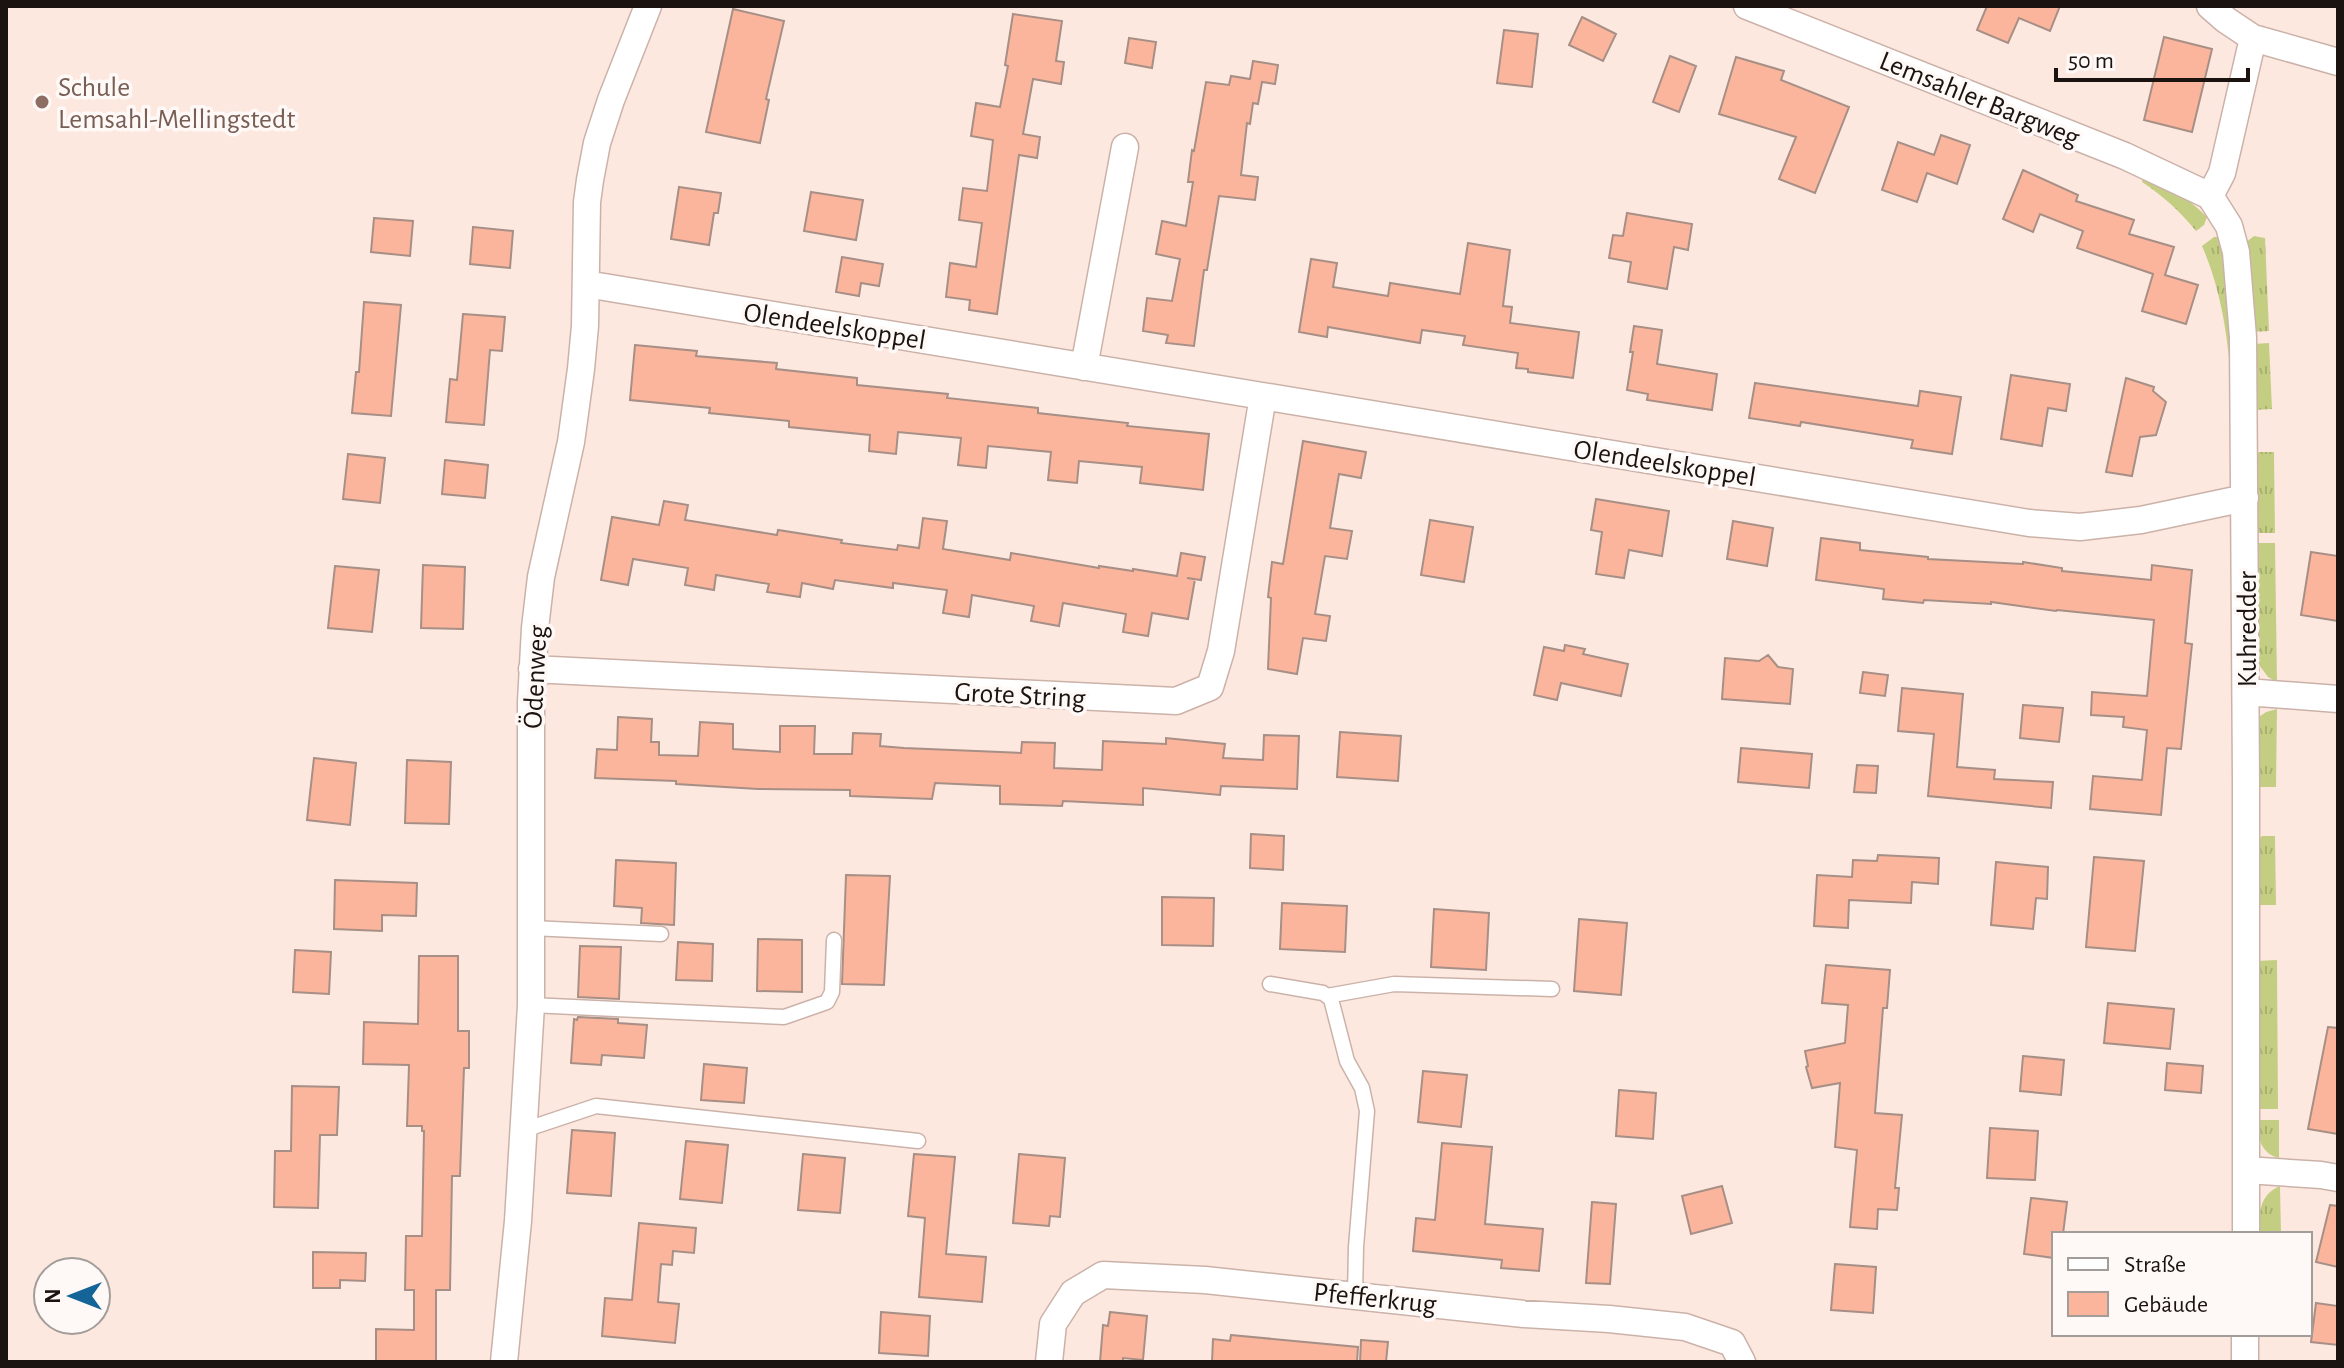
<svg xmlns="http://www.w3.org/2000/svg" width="2344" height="1368" font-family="'Alegreya Sans',sans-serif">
  <defs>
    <pattern id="grass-tufts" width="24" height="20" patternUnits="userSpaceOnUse" patternTransform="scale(2)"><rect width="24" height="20" fill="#c4ce83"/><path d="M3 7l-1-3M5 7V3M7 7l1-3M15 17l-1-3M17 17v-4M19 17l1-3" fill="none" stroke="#a8b070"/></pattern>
  </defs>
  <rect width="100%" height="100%" fill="#fde8e0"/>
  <path fill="url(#grass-tufts)" d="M2143,177C2170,188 2187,197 2207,217L2204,225L2196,231C2180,211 2163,196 2142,182Z
    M2254,236L2265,238L2269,331L2253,332L2251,260L2246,242Z
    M2214,237H2222L2225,247L2233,368L2230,367C2226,325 2219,285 2202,246Z
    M2269,343L2272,409L2254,410L2253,344Z
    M2259,452H2274L2275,533H2255L2254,457Z
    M2255,543H2275L2277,682L2268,677L2256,661Z
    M2277,709L2276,787H2256L2259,717L2266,712Z
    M2262,836H2275L2276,905H2256V842Z
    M2277,960L2278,1109H2258L2256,961Z
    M2258,1120H2279V1158C2260,1153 2258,1138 2258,1120Z
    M2280,1186L2281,1234H2259C2259,1213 2259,1195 2280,1186Z"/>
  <path fill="#fbb59c" stroke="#a78f86" stroke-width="2" d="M1987,6H2060L2050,31L2019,18L2008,43L1977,30Z
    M733,9L784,21L766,99L769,100L760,143L706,132Z
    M1013,14L1062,21L1056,61L1064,62L1061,84L1033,79L1023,134L1040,137L1037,158L1019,155L997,314L969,310L970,300L946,297L950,263L976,267L982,223L959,220L963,188L987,191L993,140L971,136L976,103L1000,107L1008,66L1005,65Z
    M1582,17L1616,34L1603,61L1569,45Z
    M1504,30L1538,34L1532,87L1497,83Z
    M2164,37L2212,49L2192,132L2144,120Z
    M1129,38L1156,42L1152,68L1125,63Z
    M1670,56L1696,66L1679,112L1653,102Z
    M1736,57L1784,71L1781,80L1849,107L1815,193L1779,179L1796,137L1719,114Z
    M1253,61L1278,65L1275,84L1262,82L1258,104L1253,103L1250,124L1247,123L1241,175L1258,177L1255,200L1219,196L1207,270H1204L1194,346L1166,343L1168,335L1143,331L1147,298L1172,301L1180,259L1156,254L1162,221L1186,226L1193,182H1188L1192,150L1194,151L1206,82L1229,85L1231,76L1250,79Z
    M1941,135L1970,145L1957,184L1927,173L1917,202L1882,190L1898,142L1934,155Z
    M2023,170L2078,195L2076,201L2134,220L2129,234L2174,247L2165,275L2198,285L2186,324L2142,311L2153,274L2077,248L2083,231L2040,214L2033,232L2003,219Z
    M679,187L721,193L718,213H714L709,245L671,239Z
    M811,192L863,200L856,240L804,231Z
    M1627,213L1692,224L1688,250L1674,247L1667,289L1628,282L1631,262L1609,258L1613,235L1623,236Z
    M374,218L413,221L410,256L371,252Z
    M473,227L513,231L510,268L470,264Z
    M1468,243L1510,250L1503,306L1512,307L1510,323L1579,332L1573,378L1528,372V369L1516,368L1518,353L1463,345L1465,336L1422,330L1420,343L1328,327L1327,337L1299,332L1311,259L1337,263L1333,287L1388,296L1390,283L1460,294Z
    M842,257L883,264L879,286L861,283L859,296L836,292Z
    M364,302L401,305L391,416L352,413L356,372H359Z
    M463,314L505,317L502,351L490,350L484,425L446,422L450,379L457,380Z
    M1634,326L1662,330L1657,364L1717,374L1712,410L1647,400L1648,394L1627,390L1633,352H1630Z
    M635,345L697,351L696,356L777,363L776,369L857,378V385L948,394L947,398L1038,408V413L1128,423L1127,426L1209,434L1203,490L1140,483L1142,467L1079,461L1077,483L1048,480L1051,452L988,446L986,468L958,465L961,438L898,432L896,454L869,451L870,435L789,427V421L709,413L710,408L630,400Z
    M2011,375L2070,384L2066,411L2048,408L2042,446L2001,439Z
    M2126,378L2154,387L2153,391L2166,402L2156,435L2140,437L2132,476L2106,472Z
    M1755,383L1918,406L1920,391L1961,397L1952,454L1911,448L1913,440L1801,422L1800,426L1749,418Z
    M1303,441L1366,452L1361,478L1339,474L1330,528L1352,531L1347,559L1325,556L1315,614L1330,616L1326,641L1303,638L1297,674L1268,669L1271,598L1268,597L1272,562L1283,564Z
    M348,454L385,458L380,503L343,499Z
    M445,460L488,465L485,498L442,494Z
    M1596,499L1669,511L1662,556L1629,550L1624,578L1596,574L1602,532L1591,530Z
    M664,501L688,505L685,520L777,535L778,530L842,540L841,543L897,550L898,545L919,548L923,518L947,521L943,549L1010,560L1011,553L1099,568V566L1133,571V569L1177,576L1181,553L1205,557L1201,580L1187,578L1195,579L1188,619L1152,613L1148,636L1123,632L1126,614L1063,603L1059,626L1031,621L1034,606L972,595L969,617L943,613L947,590L893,583V588L835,580L833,589L802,583L800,597L767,592L769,584L716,575L714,590L685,585L688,568L633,559L628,585L601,580L612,517L659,525Z
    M1430,520L1473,527L1464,582L1421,575Z
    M1733,521L1773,528L1767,566L1727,559Z
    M1821,538L1860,543V550L1928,557V559L2023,564V562L2062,568V571L2151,580L2152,565L2192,570L2185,643L2192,644L2181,749L2167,748L2161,815L2090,809L2093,776L2142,780L2147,730L2123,727L2124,717L2091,715L2092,692L2147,696L2154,620L2057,610L2056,611L1991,602V604L1924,600L1923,603L1883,599L1884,589L1816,580Z
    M2311,552L2338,556V621L2301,615Z
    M423,565L465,567L463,629L421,628Z
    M335,566L379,570L372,632L328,628Z
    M1565,645L1585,649L1583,654L1628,664L1621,696L1561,683L1557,700L1534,695L1544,647L1564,651Z
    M1768,655L1778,667L1793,669L1790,704L1722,699L1725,658L1759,661Z
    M1863,672L1888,675L1885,696L1860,693Z
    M1902,688L1963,694L1957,767L1995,770L1994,779L2053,782L2051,808L1928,796L1934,734L1898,731Z
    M2023,705L2063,708L2059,742L2020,738Z
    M618,717L652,719L651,742H659V755L698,756L700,722L733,724V749L780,752V726H815L814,754H852L853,733L881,734L880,746L904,748L1021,753L1022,742L1055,743L1054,768L1102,770L1103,741L1166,744V738L1225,744L1223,758L1263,760L1264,735L1299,736L1297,789L1221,786L1220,795L1143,788V805L1063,801L1062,806L1000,804V786L935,783L932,799L850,796V790L758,789L676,784V781L595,778L597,749L617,750Z
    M1340,732L1401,736L1398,781L1337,777Z
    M1741,748L1812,754L1809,788L1738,782Z
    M314,758L356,763L350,825L307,820Z
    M407,760L451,762L449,824L405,823Z
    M1857,765L1878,766L1876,793L1854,792Z
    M1251,834L1284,836L1283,870L1250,868Z
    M1878,855L1939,858L1938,884L1912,882L1911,903L1849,900L1848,928L1814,926L1817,875L1852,877L1853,860L1877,861Z
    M2094,857L2144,861L2135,951L2086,947Z
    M616,860L676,863L674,925L641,923L642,908L614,906Z
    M1996,862L2048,867L2047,899L2036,898L2033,929L1991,925Z
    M846,875L890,876L884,985L842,984Z
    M335,880L417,883L416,916L382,915V931L334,929Z
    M1162,897L1214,898L1213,946L1162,945Z
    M1282,903L1347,906L1345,952L1280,949Z
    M1434,909L1489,913L1486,970L1431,967Z
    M1579,919L1627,923L1621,995L1574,991Z
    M758,939L802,940V992L757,991Z
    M678,942L713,944L712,981L676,980Z
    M580,946L621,947L619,999L578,997Z
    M295,950L331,952L329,994L293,992Z
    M419,956H458V1031H469V1068H464L460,1176H452L450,1290H436V1362H376V1329L414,1330V1290H405L406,1236H422L424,1131H422V1126H407L409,1065L363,1064L364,1022L418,1024Z
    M1826,965L1890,970L1887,1008H1883L1875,1113L1902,1115L1895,1188H1899L1897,1210L1878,1209L1877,1229L1850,1227L1857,1150L1835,1147L1840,1083L1812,1088L1806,1067L1808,1066L1805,1051L1845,1043L1848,1005L1822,1003Z
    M2108,1003L2174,1009L2170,1049L2104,1043Z
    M578,1017L618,1019V1023L647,1025L644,1058L602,1055L601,1065L571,1063L574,1019L577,1020Z
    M2328,1027L2338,1028V1134L2308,1129Z
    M2023,1056L2064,1060L2061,1095L2020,1091Z
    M2167,1063L2203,1066L2201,1093L2165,1090Z
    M704,1064L747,1068L744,1103L701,1100Z
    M1423,1071L1467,1075L1461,1127L1418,1122Z
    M292,1086L339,1087L337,1135H320L318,1208L274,1207L275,1151H291Z
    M1619,1090L1656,1093L1653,1139L1616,1136Z
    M1990,1128L2038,1131L2035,1180L1987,1178Z
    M572,1130L615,1133L611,1196L567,1193Z
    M686,1141L728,1145L722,1203L680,1199Z
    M1442,1143L1492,1147L1485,1224L1543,1229L1539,1271L1501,1268L1502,1260L1413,1251L1416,1218L1435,1220Z
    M803,1154L845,1158L840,1213L798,1210Z
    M914,1154L955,1157L946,1254L986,1257L982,1302L919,1297L925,1218L908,1216Z
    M1019,1154L1065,1158L1060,1217L1050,1216L1049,1226L1013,1223Z
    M1722,1186L1732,1223L1691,1234L1682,1196Z
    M2031,1198L2067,1202L2063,1234H2054V1258L2024,1254Z
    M1592,1202L1616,1204L1610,1284L1586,1283Z
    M2330,1205L2338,1206V1267L2316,1262Z
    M639,1223L696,1228L694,1253L673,1251L672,1265L661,1264L658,1302L679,1304L675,1343L602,1336L605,1298L632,1300Z
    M313,1252L366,1253L365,1281L340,1280V1288H313Z
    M1835,1264L1876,1267L1873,1313L1831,1310Z
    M2316,1303L2338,1306V1345L2311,1342Z
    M881,1312L930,1316L928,1356L879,1353Z
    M1110,1312L1147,1316L1143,1360L1123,1358V1362H1100L1103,1325L1108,1326Z
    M1231,1335L1358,1347L1357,1362H1212L1213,1339L1230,1341Z
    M1361,1340L1388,1342L1386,1362H1360Z"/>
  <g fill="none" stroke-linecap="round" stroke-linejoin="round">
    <g stroke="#cbb2a9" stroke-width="17">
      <path id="service" d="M531,928L661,934
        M1270,984L1323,993L1331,999L1347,1061L1362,1088L1367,1111L1356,1247L1355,1295
        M1327,996L1394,984L1552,989
        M531,1005L784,1017L827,1002L832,992L834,940
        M524,1130L596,1106L918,1141"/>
    </g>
    <g stroke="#cbb2a9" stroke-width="29">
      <path id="minor" d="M1747,6L2125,156L2210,196
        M2210,6L2226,20L2253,38L2338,62
        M586,284L2029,523L2080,527L2141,520L2245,498
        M1084,367L1125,147
        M532,669L1176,701L1210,687L1221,651L1263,396
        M2246,692L2338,699
        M2246,1170L2321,1175L2338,1178
        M2246,1234V782L2243,337L2236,252L2229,226L2210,196L2222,173L2253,38
        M504,1362L518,1221L531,1005V702L535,628L541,577L571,442L581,369L585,326L587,202L590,180L597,143L611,100L648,6
        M1049,1362L1053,1324L1073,1293L1103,1275L1205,1280L1524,1314L1609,1319L1685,1327L1732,1343L1742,1362
        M2245,1362V1334"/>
    </g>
    <use href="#service" stroke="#fff" stroke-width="14"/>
    <use href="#minor" stroke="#fff" stroke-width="26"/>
  </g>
  <circle fill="#8d6e63" stroke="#fef9f7" stroke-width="3" cx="42" cy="102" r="8"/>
  <g text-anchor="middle" stroke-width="7" stroke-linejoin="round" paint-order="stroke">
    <g font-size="28" fill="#785e54" stroke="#fef9f7" text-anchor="start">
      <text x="58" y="96">Schule<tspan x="58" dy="32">Lemsahl-Mellingstedt</tspan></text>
    </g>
    <g font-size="28" fill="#1b130f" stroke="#fef9f7">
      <text transform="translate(1980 98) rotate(22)" y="10">Lemsahler Bargweg</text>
      <text transform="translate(835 325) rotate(9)" y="10">Olendeelskoppel</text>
      <text transform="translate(1665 462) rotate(9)" y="10">Olendeelskoppel</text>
      <text transform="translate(2246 629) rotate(-90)" y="10">Kuhredder</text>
      <text transform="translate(534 677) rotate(-87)" y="10">Ödenweg</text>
      <text transform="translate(1020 694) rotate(3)" y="10">Grote String</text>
      <text transform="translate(1375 1297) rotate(6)" y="10">Pfefferkrug</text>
    </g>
  </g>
  <rect width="2344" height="1368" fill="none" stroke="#1b130f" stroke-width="16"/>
  <rect x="2052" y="1232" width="260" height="104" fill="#fef9f7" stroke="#a39d9a" stroke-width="2"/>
  <rect x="2068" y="1258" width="40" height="12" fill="#ffffff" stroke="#a39d9a" stroke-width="2"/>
  <text x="2124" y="1272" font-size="24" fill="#1b130f">Straße</text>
  <rect x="2068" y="1292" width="40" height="24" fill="#fbb59c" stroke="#a39d9a" stroke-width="2"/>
  <text x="2124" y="1312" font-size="24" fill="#1b130f">Gebäude</text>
  <g transform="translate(72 1296) rotate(270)"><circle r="38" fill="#fef9f7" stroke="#a39d9a" stroke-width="2"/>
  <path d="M0-6L14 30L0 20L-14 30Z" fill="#146497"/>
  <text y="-12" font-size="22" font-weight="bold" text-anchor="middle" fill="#1b130f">N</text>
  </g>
  <path d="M2056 68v12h192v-12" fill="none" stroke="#1b130f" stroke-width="4"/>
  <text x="2068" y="68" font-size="24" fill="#1b130f" stroke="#fef9f7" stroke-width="6" paint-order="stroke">50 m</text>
</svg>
